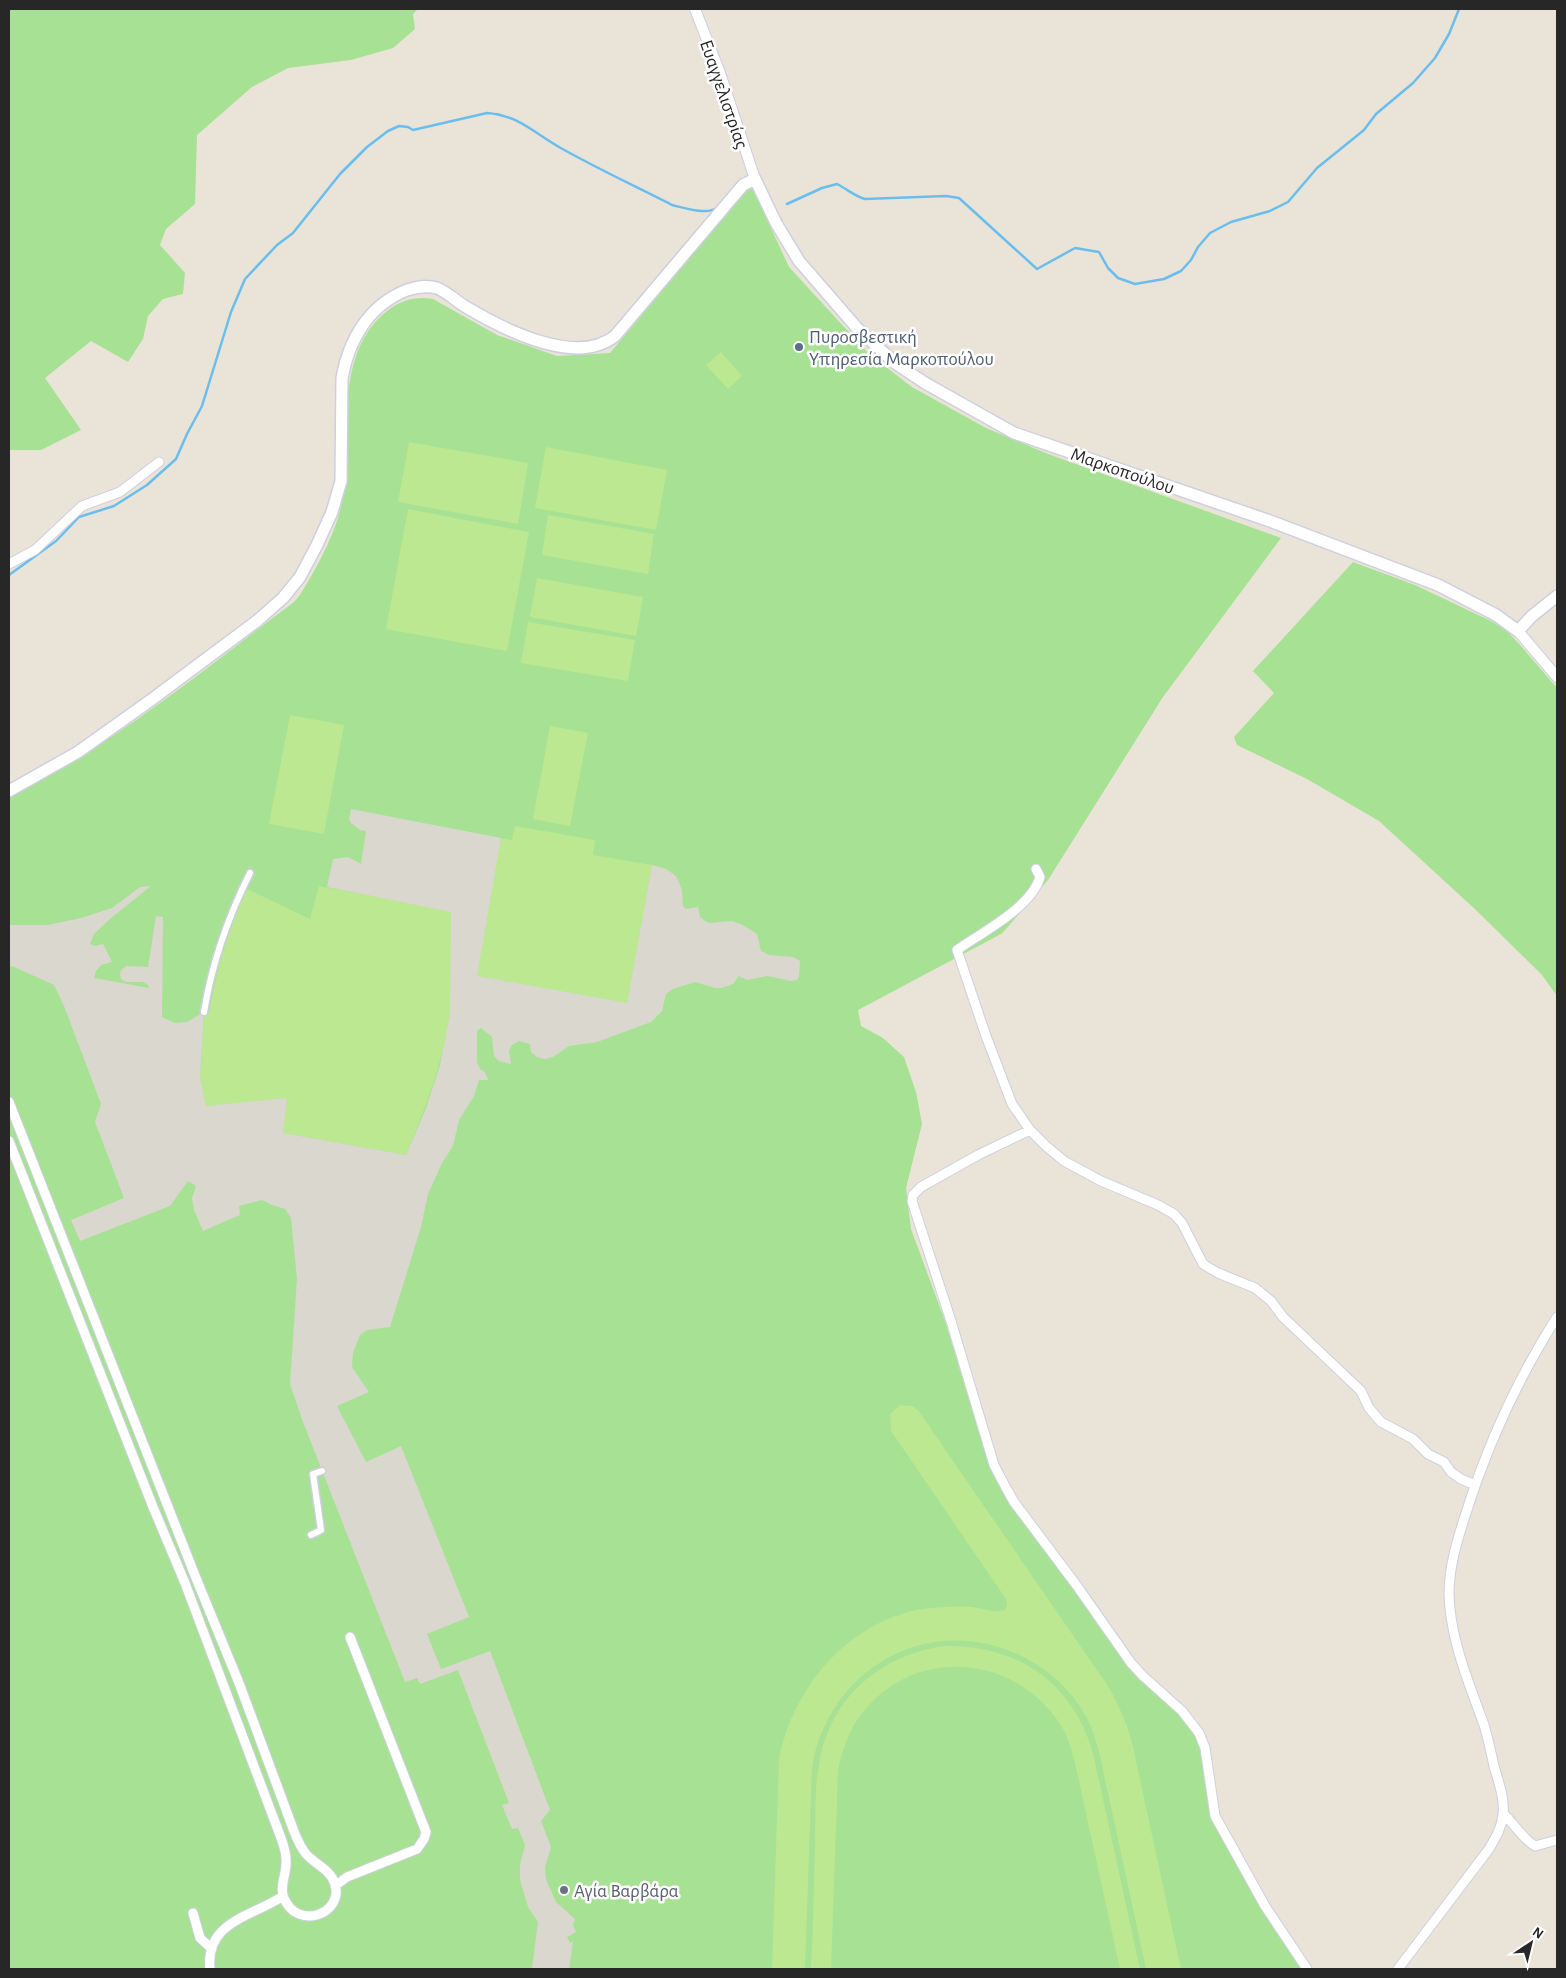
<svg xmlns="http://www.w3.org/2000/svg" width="1566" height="1978" font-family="'Alegreya Sans',sans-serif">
  <rect width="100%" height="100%" fill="#eae4d8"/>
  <path fill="#a7e194" d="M9,9H418L413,14L415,29L393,48L351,60L288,68L252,87L197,135L195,204L166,229L160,245L185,273L183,294L163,299L148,316L143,339L128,362L91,341L45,378L81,430L41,450H9Z
    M751,185L789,267L869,354L912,387L986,428L1048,454L1281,538L1163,697L1048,880L1006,929L1001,934L858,1010L861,1026L883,1038L904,1057L916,1092L922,1124L906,1188L911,1229L945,1321L988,1462L1126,1661L1188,1722L1199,1742L1203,1758L1212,1820L1277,1933L1303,1969H9V797C112,746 202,671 294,602L300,595C315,571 337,531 341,505C353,442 331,355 387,311C401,300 416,296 433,299L497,335L557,356L610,353Z
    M1353,562L1415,585L1493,622L1509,633L1521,646L1557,688V996L1542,975L1477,911L1379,821L1307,779L1237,745L1234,737L1274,693L1253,671Z"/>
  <path fill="#bbe890" d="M721,352L742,376L728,389L706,365Z
    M409,442L528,463L518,524L398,502Z
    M546,447L667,470L656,530L535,508Z
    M408,509L529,532L507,651L386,629Z
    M548,515L654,534L648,574L542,555Z
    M537,578L643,597L636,636L530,617Z
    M528,622L635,640L628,681L521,663Z
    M290,715L344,725L324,834L269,824Z
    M550,726L588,733L570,826L533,819Z
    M515,826L595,840L593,855L652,865L627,1004L476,976L501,838L512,840Z
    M319,886L451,911C451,945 455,982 450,1016C442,1065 425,1109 406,1155L282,1133L287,1098L206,1107L200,1078L204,1012L209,1013C217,969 228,929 247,889L310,919Z
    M900,1405L912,1406L918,1410L1110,1689C1120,1708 1128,1726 1133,1747L1181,1969H1146L1100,1756C1096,1741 1092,1726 1084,1713C1069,1687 1044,1666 1017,1654C926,1613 828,1670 812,1768L805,1969H772L779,1759C794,1684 852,1617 930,1608C944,1607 958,1606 972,1607C983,1608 995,1614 1005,1610L1007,1605L1006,1599L891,1431L890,1414Z
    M946,1646C1018,1645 1073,1683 1093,1753L1140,1969H1120L1075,1763C1072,1750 1068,1736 1060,1724C1016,1657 923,1646 868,1706C851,1724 843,1747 838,1770L831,1969H811C813,1927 814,1885 815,1844C816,1817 814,1789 819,1764C830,1697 881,1654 946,1646Z"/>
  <path fill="#dad7cf" d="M351,809L501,838L477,976L627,1003L652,865L666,869L676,876L682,890L683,906L686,909L698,907L700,917L705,921L710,923L731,921L741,924L757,934L761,951L769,955L793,957L800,961L799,977L797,980L791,981L767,976L747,980L739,976L733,984L722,988H715L695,982L673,989L666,994L662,1011L651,1022L597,1042L569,1046L553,1057L545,1059L537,1057L531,1052L530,1044L519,1041L512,1045L509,1051L511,1064L499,1061L494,1056L492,1037L481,1028L477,1031V1062L480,1069L485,1072L488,1080H479L474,1096L459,1120L453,1146L442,1163L428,1194L421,1227L390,1327L367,1330L360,1335L353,1353L352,1367L369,1392L337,1406L366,1462L401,1446L469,1617L427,1634L441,1669L490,1651L550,1810L541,1821L551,1847L545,1867L546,1880L556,1902L575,1919L573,1925L576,1932L567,1937L570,1943L573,1941L569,1969H532L538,1922L528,1907L520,1880V1865L525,1845L518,1828L512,1829L502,1805L509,1803L458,1670L420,1684L417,1678L405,1682L303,1422L290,1384L297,1279L291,1218L285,1209L272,1205L262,1200L239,1206L240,1215L203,1231L194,1210L192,1198L196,1186L188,1181L170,1206L80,1241L71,1220L124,1198L95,1122L101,1104L64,1006L54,985L12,966L9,967V925H48L81,918L112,908L140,887L151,886L111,918L94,934L90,944L95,946L103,944L112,962L101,965L96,971L94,978L149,988L148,985L143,982H126L121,979L120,975L121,970L126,966L148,967L156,916L163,917L162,1017L175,1023L187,1022L204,1012L200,1078L206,1106L287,1098L283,1133L406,1155L426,1108L440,1065L450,1014L451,912L327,887L333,859L348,857L361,864L366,831L360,830L351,823L349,820Z"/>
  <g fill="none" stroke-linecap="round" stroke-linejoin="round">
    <path stroke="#6abeed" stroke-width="2.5" d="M787,204L822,188L837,184C847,189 854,196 865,199L946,196L959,198L1037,269L1075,248L1099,252L1108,268L1118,278L1135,284L1164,279L1181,271L1191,260L1198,247L1210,233L1231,222L1270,211L1288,202L1317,168L1364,130L1376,114L1413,83L1435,58L1449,34L1459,9
      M9,575L56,541L79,517L114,506L147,485L176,459L187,434L202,406L231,312L245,279L277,245L293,233L340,174L367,147L388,131L399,126L408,127L413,130L487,113C518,115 534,133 559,147C596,168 635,186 672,205C685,208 705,215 717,208"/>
    <g stroke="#cecfe0" stroke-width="9">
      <path id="pedestrian" d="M204,1012C212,963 228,917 250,873
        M311,1535L321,1530L313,1474L322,1471"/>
    </g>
    <g stroke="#cecfe0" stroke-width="11">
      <path id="minor" d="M9,564L35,550L82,506L120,492L159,462
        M1036,869L1040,877C1032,907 981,933 957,950L986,1036L1012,1104L1030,1130L1046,1146L1064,1161L1101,1181L1158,1205L1174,1214L1182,1223L1203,1264L1218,1273L1255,1288L1271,1301L1283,1317L1361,1391L1369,1408L1381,1422L1413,1439L1428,1454L1444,1462L1451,1472L1461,1479L1475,1485
        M9,1102L196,1578L239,1683L295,1834C298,1841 301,1848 306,1854C316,1865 330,1869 335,1884C344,1914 297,1931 284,1898C279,1888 286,1875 286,1864C287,1855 284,1846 281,1838L185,1583L153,1507L9,1141
        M1030,1130L978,1155L921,1187L913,1195L912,1201L951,1321L994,1465L1005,1486L1014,1502L1077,1586L1131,1663L1143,1676L1182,1711L1199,1733L1205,1748L1215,1816L1265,1906L1307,1969
        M1503,1813C1514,1824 1522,1838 1535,1846L1557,1840
        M335,1886L347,1877L417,1849L424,1839L426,1832L350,1637
        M193,1913L200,1938L212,1949
        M210,1969C205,1921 252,1917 283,1896
        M1398,1969L1489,1849C1496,1837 1502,1827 1503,1814C1505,1798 1498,1781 1494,1766C1491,1752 1488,1738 1484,1725C1469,1683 1450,1639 1449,1594C1449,1567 1457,1541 1465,1516C1487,1446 1518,1378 1557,1317"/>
    </g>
    <g stroke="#cecfe0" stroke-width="12">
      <path id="tertiary" d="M695,9L720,73L755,179
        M1518,631L1557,677"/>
    </g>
    <g stroke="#cecfe0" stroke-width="14">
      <path id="secondary" d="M9,791L78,752L151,700L257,621L283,598L300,577L317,545L332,512L341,481L342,378C349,339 369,305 407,290C417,287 426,285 437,288C447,292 456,301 466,307C503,329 576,367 615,336L743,185L755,179L776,223L799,261L857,328L895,363L925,383L1014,433L1270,521L1438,585L1496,615L1518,631L1532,616L1557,596"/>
    </g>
    <use href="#pedestrian" stroke="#fff" stroke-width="6"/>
    <use href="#minor" stroke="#fff" stroke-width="9"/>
    <use href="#tertiary" stroke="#fff" stroke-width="10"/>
    <use href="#secondary" stroke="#fff" stroke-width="11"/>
  </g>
  <circle fill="#5c6f8a" stroke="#fff" stroke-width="2" cx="799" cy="347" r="5"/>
  <circle fill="#6b7280" stroke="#fff" stroke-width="2" cx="564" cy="1890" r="5"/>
  <g text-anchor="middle" stroke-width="5" stroke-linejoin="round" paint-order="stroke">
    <g font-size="19" fill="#272727" stroke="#fff">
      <text transform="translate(725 94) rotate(71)" y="7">Ευαγγελιστρίας</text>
      <text transform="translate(1123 470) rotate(19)" y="7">Μαρκοπούλου</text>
    </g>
    <g font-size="19" fill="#4e5e75" stroke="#fff" text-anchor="start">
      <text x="809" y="343">Πυροσβεστική<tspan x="809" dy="22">Υπηρεσία Μαρκοπούλου</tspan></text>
    </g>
    <g font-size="19" fill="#5b616d" stroke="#fff" text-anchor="start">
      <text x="574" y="1897">Αγία Βαρβάρα</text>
    </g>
  </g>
  <rect width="1566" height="1978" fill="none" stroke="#272727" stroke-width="20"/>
  <g transform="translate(1531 1943) rotate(35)" stroke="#ffffff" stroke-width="4" paint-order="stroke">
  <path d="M0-4L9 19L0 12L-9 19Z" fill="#272727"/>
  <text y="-8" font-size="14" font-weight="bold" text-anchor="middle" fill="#272727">N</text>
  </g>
</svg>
